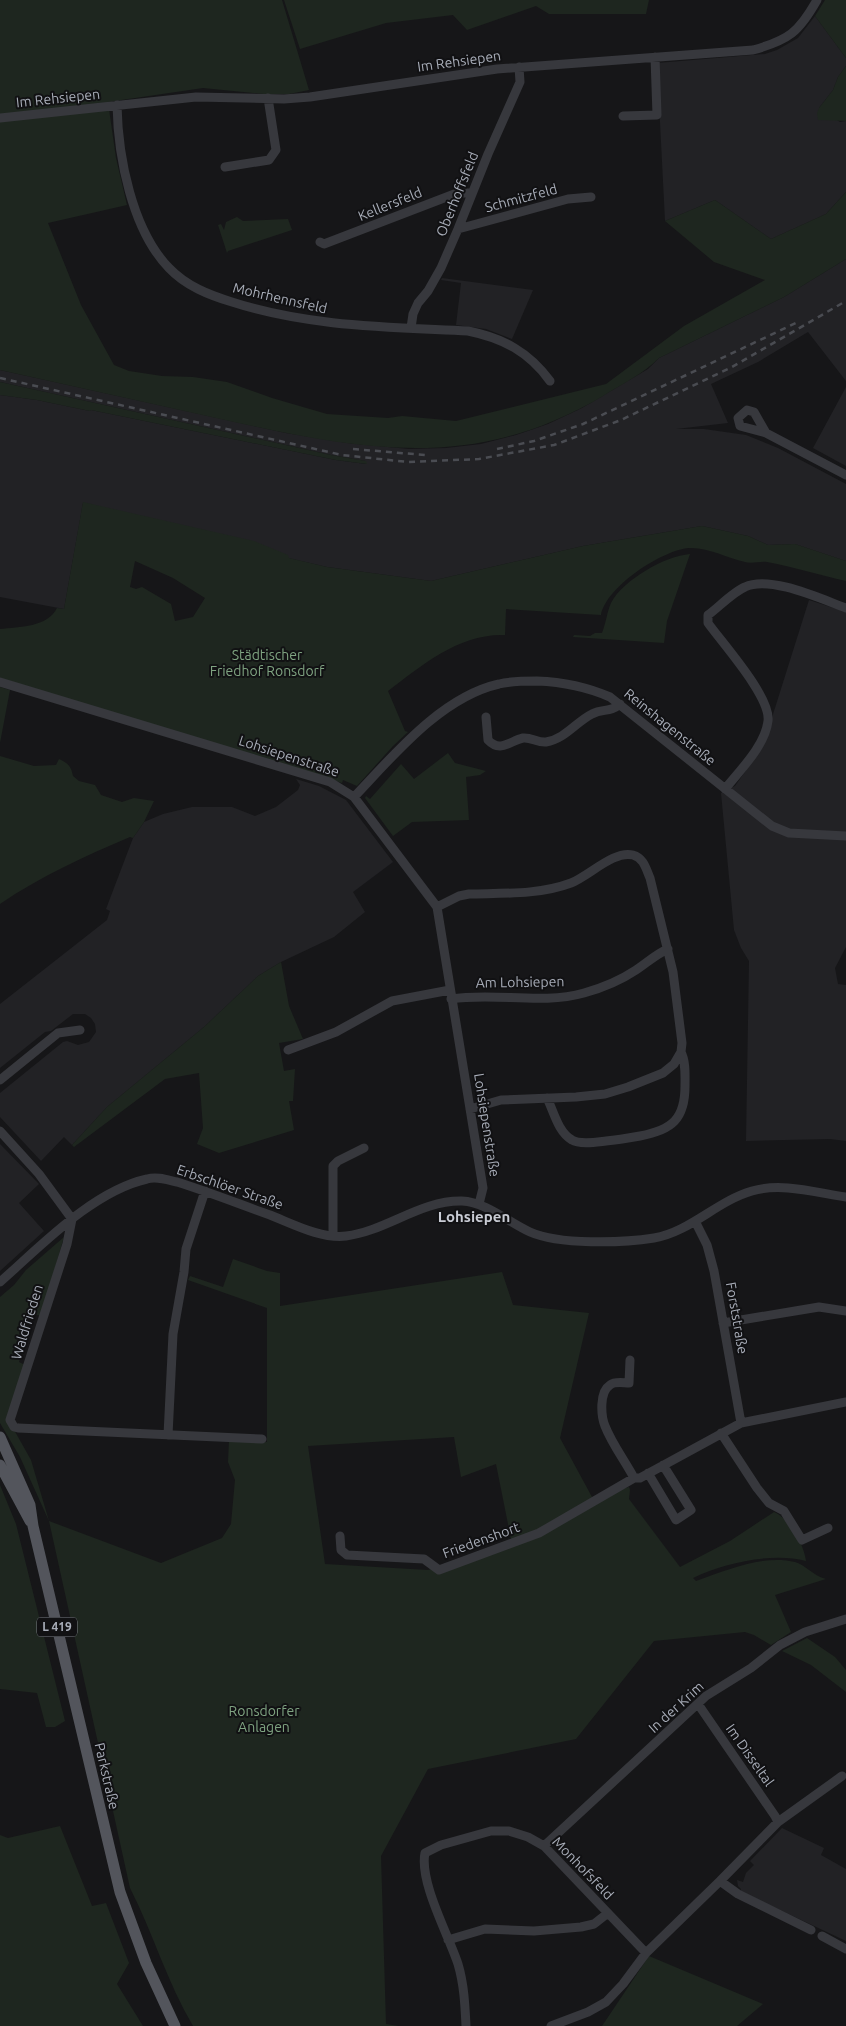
<svg xmlns="http://www.w3.org/2000/svg" width="846" height="2026" font-family="Ubuntu,sans-serif">
  <rect width="100%" height="100%" fill="#161618"/>
  <path fill="#222225" d="M815,16L846,58V66L838,77L833,90L819,108L840,122L846,121V192L826,214L771,239L715,200L665,221L657,63L765,54L777,50L798,38Z
    M846,259V381L808,332L758,362L711,384L728,423L676,429H704L746,435L778,448L846,484V561L795,544L768,545L748,536L702,526L583,546L431,581L327,567L288,558L83,503L64,609L0,597V395L37,400L90,411L91,410L336,460L366,464L365,461L331,455L0,382V370L286,433L347,443L409,449L446,448L481,444L516,435L548,424L582,408L648,369L659,358L784,297Z
    M442,278L533,290L512,339L486,329L456,325L461,283L441,280Z
    M846,387V466L813,448Z
    M809,600L846,612V947L835,968L838,984L846,985V1141L830,1139L746,1141L749,961L741,948L734,930L721,793L735,786L763,746Z
    M296,779L319,786L346,800L393,862L353,892L365,912L334,937L281,962L258,976L204,1027L107,1107L72,1145L64,1137L41,1161L0,1117V1093L63,1042L67,1041L78,1045L89,1042L96,1032L95,1024L91,1018L85,1014H73L51,1031L45,1032L0,1068V1004L107,920L110,911L106,909L133,838L144,822L163,814L192,807H232L255,816L276,807L298,790L300,785Z
    M0,1144L39,1184L19,1203L44,1231L0,1271Z
    M782,1828L824,1848L821,1855L846,1869V1941L740,1891L741,1889L738,1886L737,1880L743,1882L746,1873L754,1865L750,1861Z"/>
  <path fill="#1e261f" fill-rule="evenodd" d="M0,0H282L309,90L289,94H263L203,88L108,102L116,158L127,205L48,223L81,305L114,365L129,371L162,376L193,377L227,382L272,398L327,414L388,418L402,416L456,421L606,384L684,326L765,280L714,262L665,221L715,200L771,239L826,214L846,192V259L784,297L659,358C643,374 622,384 603,396C468,476 351,448 207,416C138,401 69,385 0,370Z
    M284,0H649L646,14H549L536,6L467,30L453,15L386,23L300,49Z
    M825,0H846V58L815,16Z
    M846,66V121L818,120L817,113L819,108L833,90L838,77Z
    M237,217L243,221L288,219L292,230L228,251L227,253L218,225L221,224L224,230L226,222Z
    M0,382L331,455L366,461L367,464L336,460L91,410L90,411L37,400L0,395Z
    M83,502L254,541L288,555L289,558L327,567L431,581L583,546L702,526L748,536L768,545L795,544L846,561V581C820,575 794,567 767,562C760,561 752,564 745,562C727,558 708,547 689,548C662,550 606,587 601,615L506,609L505,635C460,633 422,665 388,691L405,731L408,732L393,746L357,786L343,780L342,783L0,678V629C19,627 48,627 57,608L64,609ZM135,561L173,578L205,598L193,617L175,621L171,604L142,587L136,589L130,587Z
    M690,554L667,621L664,643L573,637L574,635L590,636L595,633H602C606,623 607,612 611,603C623,580 665,556 690,554Z
    M0,687L10,690L0,743Z
    M448,753L455,763L486,771L480,775L466,777L469,820L412,822L393,836L365,798L366,796L370,799L401,764L414,779Z
    M0,756L34,766L56,765L59,759C68,763 71,766 73,776L79,781L95,785L101,795L122,802L134,798L154,801L144,822L133,838L130,837C85,856 41,876 0,904Z
    M281,962L289,1006L303,1039L279,1043L284,1071L295,1069L293,1101H289L294,1130L219,1153L197,1144L203,1128L199,1073L165,1079L74,1147L72,1145L107,1107L204,1027L258,976Z
    M64,1237L41,1316L27,1313L22,1330L26,1332L27,1335L19,1362L25,1365L13,1428L31,1460L49,1521L161,1563L222,1538L231,1524L235,1480L228,1462L229,1440L267,1442V1308L188,1280L190,1276L223,1287L233,1259L267,1271L280,1273V1306L502,1272L513,1305L589,1313L560,1438L592,1497L629,1487L630,1490L629,1499L680,1567L730,1541L774,1512C789,1518 804,1544 806,1561C772,1552 724,1563 693,1578L696,1581C725,1571 763,1554 795,1562C806,1565 813,1576 826,1579L775,1595L791,1632L771,1645L754,1635L745,1632L654,1641L576,1739L428,1769L381,1856L386,2024L399,2026H193C167,1982 153,1933 130,1888L49,1521L20,1457L0,1423V1297L14,1285L26,1270ZM454,1437L461,1477L496,1464L511,1539L428,1570L325,1564L308,1446Z
    M0,1485L16,1524L65,1721L55,1727H46L37,1693L0,1689Z
    M807,1638L835,1657L846,1670V1692L811,1665L782,1651Z
    M60,1826L92,1906L106,1903L129,1963L117,1984L143,2026H0V1835L8,1838Z
    M649,1956L763,2004L737,2026H602Z"/>
  <g fill="none" stroke-linecap="round" stroke-linejoin="round">
    <path stroke="#37383d" stroke-width="9" d="M117,105C118,157 132,230 169,268C186,286 209,295 232,302C309,327 389,327 468,331C503,338 529,352 550,381
      M623,116L657,115L655,57
      M0,118L196,97L284,99L310,97L497,69L753,50C789,40 799,32 817,0
      M225,167L269,160L276,150L268,98
      M458,229L568,199L591,197
      M320,242L324,244L457,193H472
      M411,328L413,314L418,303L428,291L441,268L458,229L488,154L520,82L519,67
      M766,433L754,412L747,410L738,418L740,426L766,433L846,475
      M0,682L330,782L354,797L437,907L483,1188L479,1204
      M486,717L488,740C500,753 510,741 523,738C531,737 538,743 546,742C565,739 576,722 592,714C603,708 610,713 620,704
      M725,789C740,770 765,746 768,721C771,697 723,644 708,623V615C719,607 733,592 745,587C770,575 821,599 846,608
      M354,797C393,756 441,697 499,684C511,681 524,681 537,681C563,682 587,687 610,697L772,826L789,833L846,836
      M437,907L459,896L469,894C503,893 539,895 571,883C589,876 614,850 633,855C644,858 646,869 650,878L673,972L682,1043L681,1052L674,1064L663,1073L628,1087L605,1094L576,1097L501,1100L470,1109
      M451,999C495,992 541,1005 584,993C602,988 621,980 636,970C647,963 656,954 668,949
      M288,1050L336,1032L392,1001L450,990
      M0,1080L58,1033L80,1030
      M547,1098C554,1112 558,1132 572,1140C580,1145 597,1142 606,1141C618,1140 629,1138 640,1136C672,1130 685,1119 685,1086C685,1075 686,1062 681,1052
      M0,1131L39,1174L72,1219
      M72,1219L67,1244L10,1420L14,1427L18,1428L262,1439
      M695,1221L707,1245L714,1271L741,1423
      M333,1235V1166L338,1161L364,1148
      M0,1282C41,1246 93,1191 147,1179C157,1176 168,1180 177,1182C209,1192 239,1204 270,1215C293,1224 321,1239 346,1236C386,1231 421,1200 462,1201C486,1202 508,1222 530,1232C559,1245 622,1243 654,1238C690,1232 717,1201 752,1191C782,1182 817,1193 846,1197
      M723,1323L819,1307L846,1311
      M630,1360L629,1383C623,1383 615,1381 610,1385C599,1392 601,1416 605,1426C612,1444 625,1461 634,1478
      M721,1433L757,1488L769,1503L784,1511L802,1540L828,1528
      M168,1435L173,1334L184,1272L186,1249L205,1191
      M648,1473L676,1520L691,1510L663,1465
      M340,1536L341,1550L347,1555L424,1559L439,1570L539,1533L634,1478H640L741,1423L846,1402
      M698,1704L775,1816L778,1822
      M544,1846L706,1696L751,1668L780,1645L805,1632L846,1619
      M720,1881L738,1894L811,1930
      M822,1936L846,1949
      M448,1940L485,1929L534,1931L581,1927L594,1924L608,1913
      M466,2026C465,2005 464,1984 458,1964C449,1936 419,1882 425,1853L441,1845L491,1831H509L528,1837L544,1846L646,1953
      M551,2026L588,2012L606,2002L623,1984L646,1953L720,1881L778,1822L842,1776"/>
    <path stroke="#53555c" stroke-width="11" d="M0,1437L30,1505L33,1526L120,1892L146,1963L175,2026
      M0,1465L30,1521"/>
    <path stroke="#4a4c52" stroke-width="2.5" stroke-dasharray="6 5" stroke-linecap="butt" d="M0,378L342,455L408,462L479,459L554,445L621,420L732,367L846,301
      M353,449L425,455
      M497,449L534,441L583,424L800,321"/>
  </g>
  <g text-anchor="middle" stroke-width="4" stroke-linejoin="round" paint-order="stroke">
    <rect fill="#111113" stroke="#7b7e86" stroke-width="1" x="37" y="1617.5" width="40" height="19" rx="4"/>
    <g font-size="12" font-weight="bold" fill="#a8adb8">
      <text x="57" y="1631">L 419</text>
    </g>
    <g font-size="14" fill="#a8adb8" stroke="#111113">
      <text transform="translate(459 61) rotate(-8)" y="5">Im Rehsiepen</text>
      <text transform="translate(58 98) rotate(-6)" y="5">Im Rehsiepen</text>
      <text transform="translate(457 194) rotate(-68)" y="5">Oberhoffsfeld</text>
      <text transform="translate(521 198) rotate(-15)" y="5">Schmitzfeld</text>
      <text transform="translate(390 204) rotate(-22)" y="5">Kellersfeld</text>
      <text transform="translate(280 298) rotate(13)" y="5">Mohrhennsfeld</text>
      <text transform="translate(670 727) rotate(39)" y="5">Reinshagenstraße</text>
      <text transform="translate(289 756) rotate(18)" y="5">Lohsiepenstraße</text>
      <text transform="translate(520 982) rotate(-1)" y="5">Am Lohsiepen</text>
      <text transform="translate(487 1125) rotate(81)" y="5">Lohsiepenstraße</text>
      <text transform="translate(230 1187) rotate(19)" y="5">Erbschlöer Straße</text>
      <text transform="translate(737 1318) rotate(80)" y="5">Forststraße</text>
      <text transform="translate(27 1322) rotate(-73)" y="5">Waldfrieden</text>
      <text transform="translate(481 1540) rotate(-20)" y="5">Friedenshort</text>
      <text transform="translate(676 1707) rotate(-42)" y="5">In der Krim</text>
      <text transform="translate(750 1755) rotate(55)" y="5">Im Disseltal</text>
      <text transform="translate(107 1776) rotate(77)" y="5">Parkstraße</text>
      <text transform="translate(583 1868) rotate(46)" y="5">Monhofsfeld</text>
    </g>
    <g font-size="14" fill="#7fa381" stroke="#111113">
      <text x="267" y="660">Städtischer<tspan x="267" dy="16">Friedhof Ronsdorf</tspan></text>
      <text x="264" y="1716">Ronsdorfer<tspan x="264" dy="16">Anlagen</tspan></text>
    </g>
    <g font-size="15" font-weight="bold" fill="#c9ccd4" stroke="#111113">
      <text x="474" y="1222">Lohsiepen</text>
    </g>
  </g>
</svg>
